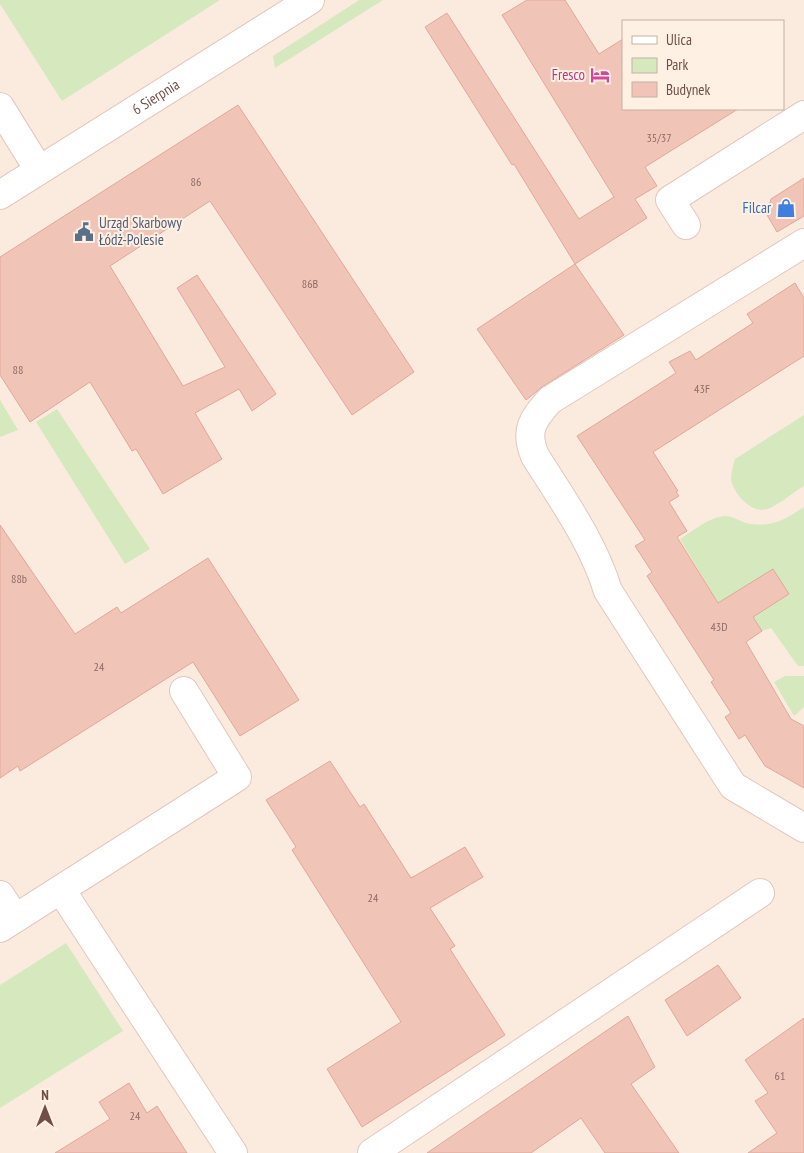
<svg xmlns="http://www.w3.org/2000/svg" width="804" height="1153" font-family="'PT Sans Narrow',sans-serif">
  <rect width="100%" height="100%" fill="#fbebdf"/>
  <path fill="#d6e8be" d="M0,0H220L62,101L0,4Z
    M359,0H383L275,68L273,56Z
    M0,400L18,430L0,437Z
    M57,409L150,549L125,564L36,422Z
    M804,415V486C795,491 776,507 767,509C751,514 733,493 731,479C731,472 733,466 735,459Z
    M804,507V666H798L771,628L762,631L737,592L718,603L680,539C693,531 709,517 725,516C733,516 739,521 746,523C772,528 784,520 804,507Z
    M785,676H804V707L794,716L774,682Z
    M66,943L123,1031L0,1108V985Z"/>
  <path fill="#f0c4b7" stroke="#e2a798" d="M527,0H565L599,54L623,39V109H738L645,167L657,186L635,199L647,218L575,264L514,164L512,165L425,27L447,13L579,219L614,197L502,15Z
    M238,105L414,372L352,415L210,201L110,266L183,386L225,367L177,288L197,275L276,394L252,411L239,389L195,413L222,459L163,494L136,449L132,451L90,382L30,422L0,375V257Z
    M804,178V216L777,232L767,215L771,199Z
    M575,264L624,335L542,387L526,400L477,329Z
    M795,283L804,298V356L653,452L678,491L676,492L679,496L669,502L687,531L677,537L718,603L773,569L789,594L753,617L762,631L746,642L791,719L804,726V788L765,766L745,735L739,739L725,717L731,713L711,682L714,680L647,576L652,572L635,546L645,540L577,436L676,373L669,362L690,351L696,360L753,323L747,314Z
    M0,525L75,634L117,607L121,613L208,558L299,700L240,736L193,662L20,771L18,766L0,778Z
    M330,761L360,807L364,804L411,878L465,847L483,877L430,908L455,946L450,949L505,1035L362,1127L327,1069L401,1022L292,850L296,847L266,800Z
    M718,965L741,998L687,1036L665,1000Z
    M628,1016L655,1067L631,1084L679,1153H605L581,1118L531,1153H427Z
    M804,1018V1153H748L777,1133L755,1101L768,1093L745,1060Z
    M129,1083L147,1113L157,1106L187,1153H55L110,1119L99,1102Z"/>
  <g fill="none" stroke-linecap="round" stroke-linejoin="round">
    <g stroke="#e1c8be" stroke-width="30">
      <g id="minor">
        <path d="M0,107L39,170"/>
        <path id="s1" d="M0,195L310,0"/>
        <path d="M686,225L670,200L804,115"/>
        <path d="M804,243L550,400C533,419 524,430 535,456C562,499 593,542 608,591L733,786L804,828"/>
        <path d="M61,890L233,1153"/>
        <path d="M0,895L15,918"/>
        <path d="M0,928L237,777L184,691"/>
        <path d="M372,1153L760,893"/>
      </g>
    </g>
    <use href="#minor" stroke="#fff" stroke-width="28"/>
  </g>
  <defs>
    <g id="hotel-bare" transform="scale(1.5)"><path d="M-6-4.5h1.5V1H6V5H4.5V3h-9V5H-6ZM-4 0a1.8 1.8 0 1 1 3.6 0ZM.5 0V-2.5h3Q6-2.5 6 0Z" fill="#d1479c" stroke="#fff0e4" stroke-width="2.5" paint-order="stroke"/></g>
    <g id="shop-bare" transform="scale(1.5)"><path d="M-5-2.5h2.3a2.7 3.5 0 0 1 5.4 0H5L5.5 6h-11ZM-1.5-2.5h3a1.5 2.3 0 0 0-3 0Z" fill="#3f7fe0" stroke="#fff0e4" stroke-width="2.5" paint-order="stroke"/></g>
    <g id="civic-bare" transform="scale(1.5)"><path d="M-.6-6.5H3V-4.5H.6V-3L4-1V1h2V6H-6V1h2V-1L-.6-3ZM-1.2 2.5V6h2.4V2.5Z" fill="#5c6f8a" stroke="#fff0e4" stroke-width="2.5" paint-order="stroke"/></g>
  </defs>
  <g fill-rule="evenodd">
    <use href="#hotel-bare" x="600" y="75"/>
    <use href="#shop-bare" x="786" y="208"/>
    <use href="#civic-bare" x="84" y="232"/>
  </g>
  <g text-anchor="middle" stroke-width="4" stroke-linejoin="round" paint-order="stroke">
    <g font-size="12" fill="#906c64">
      <text x="659" y="142">35/37</text>
      <text x="196" y="186">86</text>
      <text x="310" y="288">86B</text>
      <text x="18" y="374">88</text>
      <text x="702" y="393">43F</text>
      <text x="19" y="583">88b</text>
      <text x="719" y="631">43D</text>
      <text x="99" y="671">24</text>
      <text x="373" y="902">24</text>
      <text x="780" y="1080">61</text>
      <text x="135" y="1120">24</text>
    </g>
    <g font-size="15" fill="#b23c85" stroke="#fff0e4" text-anchor="end">
      <text x="585" y="80">Fresco</text>
    </g>
    <g font-size="15" fill="#704f48" stroke="#fff0e4">
      <text dy="5" stroke="none"><textPath href="#s1" startOffset="184">6 Sierpnia</textPath></text>
    </g>
    <g font-size="15" fill="#366cbe" stroke="#fff0e4" text-anchor="end">
      <text x="771" y="213">Filcar</text>
    </g>
    <g font-size="15" fill="#4e5e75" stroke="#fff0e4" text-anchor="start">
      <text x="99" y="228">Urząd Skarbowy<tspan x="99" dy="17">Łódż-Polesie</tspan></text>
    </g>
  </g>
  <rect x="622" y="20" width="162" height="90" fill="#fff0e4" stroke="#c6b0a6"/>
  <rect x="632" y="36" width="25" height="8" fill="#ffffff" stroke="#c6b0a6"/>
  <text x="666" y="45" font-size="15" fill="#704f48">Ulica</text>
  <rect x="632" y="58" width="25" height="15" fill="#d6e8be" stroke="#c6b0a6"/>
  <text x="666" y="70" font-size="15" fill="#704f48">Park</text>
  <rect x="632" y="82" width="25" height="15" fill="#f0c4b7" stroke="#c6b0a6"/>
  <text x="666" y="95" font-size="15" fill="#704f48">Budynek</text>
  <g transform="translate(45 1108)" stroke="#fff0e4" stroke-width="4" paint-order="stroke">
  <path d="M0-4L9 19L0 12L-9 19Z" fill="#704f48"/>
  <text y="-8" font-size="14" font-weight="bold" text-anchor="middle" fill="#704f48">N</text>
  </g>
</svg>
